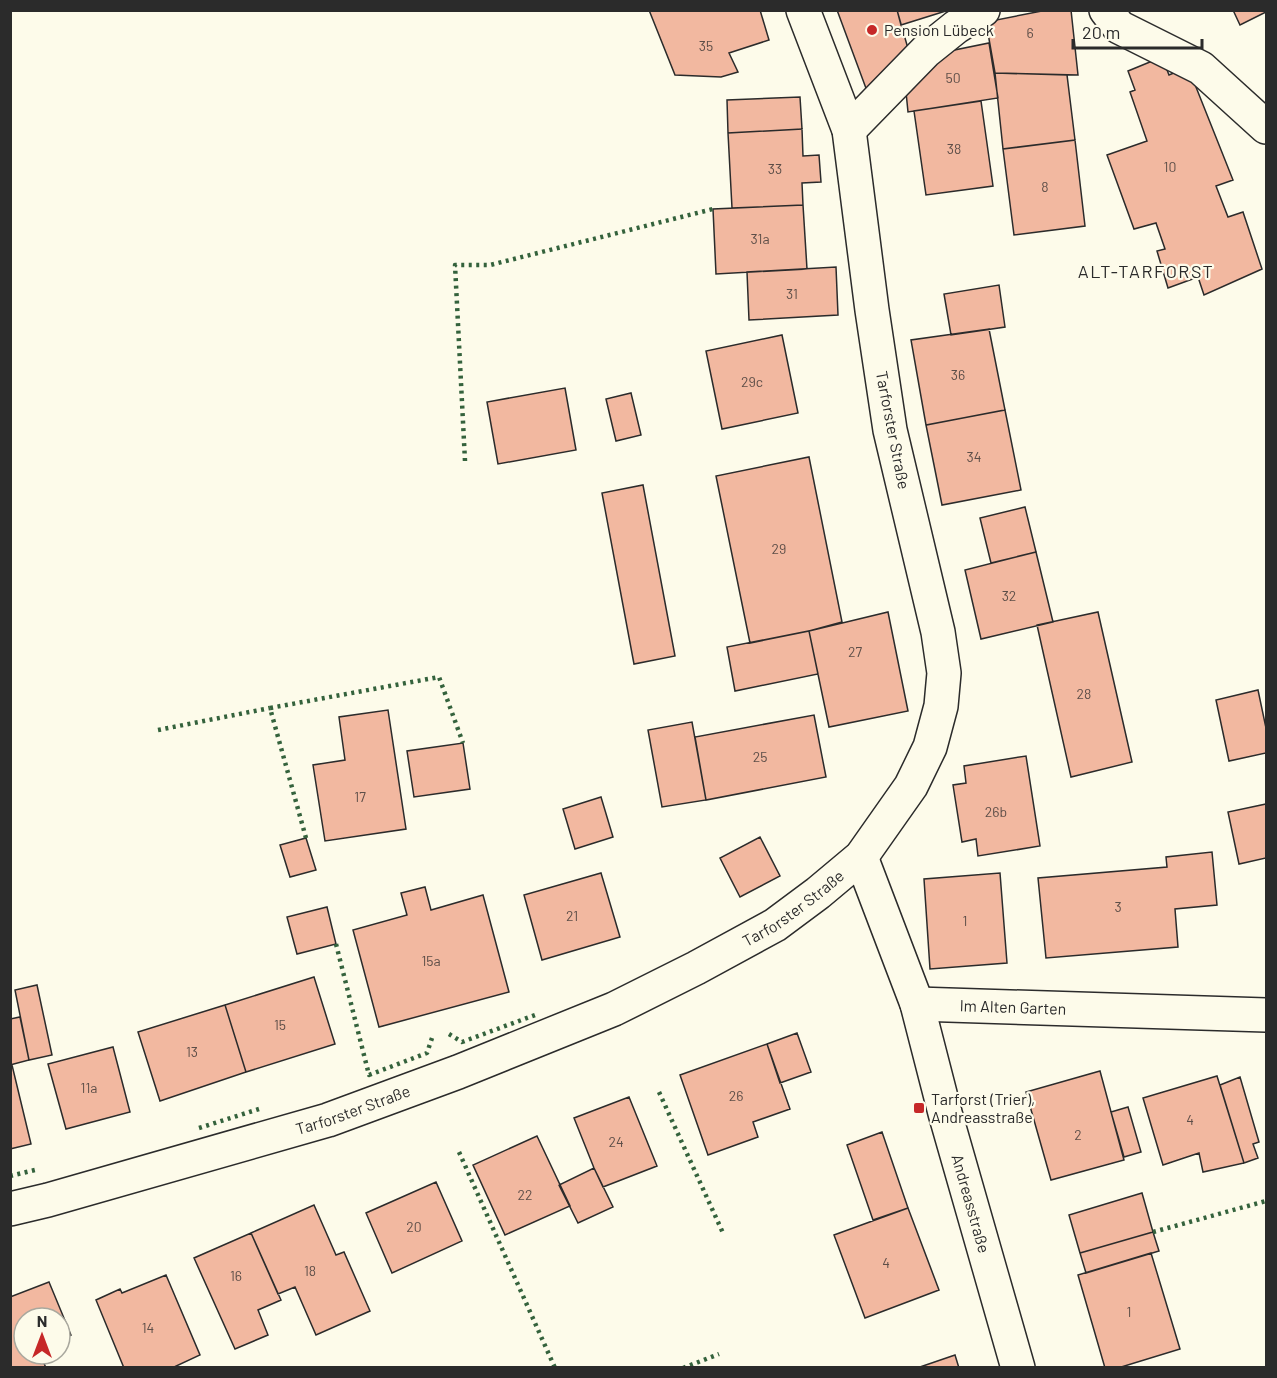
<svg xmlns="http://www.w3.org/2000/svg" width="1277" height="1378" font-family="Barlow,sans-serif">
  <rect width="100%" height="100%" fill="#fdfbea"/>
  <path fill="#f2b8a0" stroke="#2b2b2b" stroke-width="1.5" d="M649,10H760L769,40L729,53L738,72L721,77L675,75Z
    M837,10H897L909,52L867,91Z
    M897,10H949L901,25Z
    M1047,10H1071L1078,75L995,73L986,22Z
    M1233,10H1266V12L1240,25Z
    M989,43L998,98L908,112L905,82L935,54Z
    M1162,57L1169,75L1188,67L1233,180L1216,186L1228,217L1243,212L1262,269L1204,295L1198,277L1168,288L1157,251L1165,249L1156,223L1134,229L1107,155L1147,141L1130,92L1135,90L1128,71Z
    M995,73L1067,75L1075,140L1003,149Z
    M800,97L802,129L728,133L727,100Z
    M981,101L993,186L926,195L914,111Z
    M802,129L803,156L819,155L821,182L802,183L803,205L732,208L728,133Z
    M1075,140L1085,226L1014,235L1003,149Z
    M803,205L807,269L716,274L713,209Z
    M836,267L838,315L749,320L747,272Z
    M999,285L1005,327L951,335L944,294Z
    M989,329L1005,410L926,425L911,340Z
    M782,335L798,413L722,429L706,351Z
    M565,388L576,450L498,464L487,402Z
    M631,393L641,435L616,441L606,399Z
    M1005,410L1021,490L942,505L926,425Z
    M809,457L842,622L809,631L750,643L716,476Z
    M643,485L675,656L634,664L602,493Z
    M1025,507L1036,552L991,563L980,518Z
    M1036,552L1053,622L981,639L965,570Z
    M888,612L908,711L829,727L809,631Z
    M1098,612L1132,762L1071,777L1037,625Z
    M809,631L818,674L735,691L727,647Z
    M1258,690L1266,728V753L1229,761L1216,700Z
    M388,710L406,829L325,841L313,765L345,760L339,717Z
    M814,715L826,777L706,800L695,737Z
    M692,722L706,800L662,807L648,730Z
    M463,743L470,789L414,797L407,751Z
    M1026,756L1040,846L978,856L976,839L962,842L953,785L966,783L964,766Z
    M601,797L613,837L575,849L563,809Z
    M1266,804V858L1239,864L1228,812Z
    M760,837L780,876L740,897L720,858Z
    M306,838L316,870L290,877L280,845Z
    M1212,852L1217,905L1175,909L1178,947L1046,958L1038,878L1167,867L1166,857Z
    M601,873L620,937L542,960L524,895Z
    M1000,873L1007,963L930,969L924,879Z
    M425,887L431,910L483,895L509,992L379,1027L353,930L407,915L401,893Z
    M327,907L336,944L297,954L287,917Z
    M314,977L335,1044L246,1072L225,1005Z
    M37,985L52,1055L29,1060L15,990Z
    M225,1005L246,1072L160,1101L138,1032Z
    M20,1017L29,1060L10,1065V1019Z
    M797,1033L811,1072L780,1083L767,1044Z
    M767,1044L790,1109L753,1122L758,1137L708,1155L680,1075Z
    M113,1047L130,1112L66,1129L48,1064Z
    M10,1065H12L31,1144L10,1149Z
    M1100,1071L1124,1160L1051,1180L1026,1092Z
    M1217,1076L1244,1163L1203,1172L1199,1153L1163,1165L1143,1098Z
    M1240,1077L1259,1142L1253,1144L1258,1158L1244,1163L1220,1085Z
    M629,1097L657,1166L603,1187L594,1168L574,1118Z
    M1128,1107L1141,1152L1124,1157L1111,1112Z
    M882,1132L908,1208L873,1220L847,1145Z
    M537,1136L570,1206L505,1235L473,1165Z
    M594,1168L613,1207L578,1223L559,1185Z
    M436,1182L462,1241L392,1273L366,1213Z
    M1142,1193L1153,1232L1080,1253L1069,1215Z
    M314,1205L336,1255L344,1252L370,1311L316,1335L295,1287L278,1294L251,1233Z
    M908,1208L939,1290L865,1318L834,1235Z
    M1153,1232L1159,1251L1086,1273L1080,1253Z
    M251,1233L281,1300L258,1310L268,1335L235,1349L194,1258Z
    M1151,1253L1180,1349L1118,1368H1105L1078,1275Z
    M166,1275L200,1355L172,1368H124L96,1300L120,1289L122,1293Z
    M49,1282L71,1335L60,1340V1318H24V1354H40L46,1368H10V1297Z
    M955,1355L959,1368H917Z"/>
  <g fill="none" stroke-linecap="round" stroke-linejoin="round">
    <g stroke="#2b2b2b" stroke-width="36">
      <g id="minor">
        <path d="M1106,10L1119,27L1201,68L1266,127"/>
        <path d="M849,130L926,51L956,27L983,10"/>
        <path id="s1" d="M861,857L917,1004L945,1113L1018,1368"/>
        <path id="s2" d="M917,1004L1266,1015"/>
        <path id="s3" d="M10,1209L48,1200L328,1120L458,1072L614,1009L696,968L775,925L818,893L861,857L911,786L930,747L941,706L944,673L938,632L890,430L872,310L849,130L803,10"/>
      </g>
    </g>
    <use href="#minor" stroke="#fdfbea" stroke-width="33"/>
    <path stroke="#34623c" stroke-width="4.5" stroke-dasharray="3 4.5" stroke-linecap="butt" d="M465,461L455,265H490L713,209
      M158,730L270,708
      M306,838L270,708L439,677L463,743
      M336,944L369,1075L427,1053L432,1038
      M449,1034L462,1042L535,1015
      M659,1092L723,1233
      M199,1128L259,1109
      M459,1152L555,1368
      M10,1176L35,1170
      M1153,1232L1266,1201
      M683,1368L719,1354"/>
  </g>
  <g fill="#c62828" stroke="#fdfbea" stroke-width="2">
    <circle cx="872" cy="30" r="6"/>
    <rect x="913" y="1102" width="12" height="12" rx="3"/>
  </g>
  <g text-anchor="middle" stroke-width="4.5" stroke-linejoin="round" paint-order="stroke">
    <g font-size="14" fill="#5d4e48">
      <text x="1030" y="38">6</text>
      <text x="706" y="51">35</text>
      <text x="953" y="83">50</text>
      <text x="954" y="154">38</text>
      <text x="1170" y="172">10</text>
      <text x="775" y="174">33</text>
      <text x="1045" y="192">8</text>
      <text x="760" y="244">31a</text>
      <text x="792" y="299">31</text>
      <text x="958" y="380">36</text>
      <text x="752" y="387">29c</text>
      <text x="974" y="462">34</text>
      <text x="779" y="554">29</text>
      <text x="1009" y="601">32</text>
      <text x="855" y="657">27</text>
      <text x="1084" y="699">28</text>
      <text x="760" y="762">25</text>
      <text x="360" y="802">17</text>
      <text x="996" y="817">26b</text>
      <text x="1118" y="912">3</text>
      <text x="572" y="921">21</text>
      <text x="965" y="926">1</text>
      <text x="431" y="966">15a</text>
      <text x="280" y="1030">15</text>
      <text x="192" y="1057">13</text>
      <text x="89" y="1093">11a</text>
      <text x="736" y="1101">26</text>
      <text x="1190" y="1125">4</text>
      <text x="1078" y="1140">2</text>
      <text x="616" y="1147">24</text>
      <text x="525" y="1200">22</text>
      <text x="414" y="1232">20</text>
      <text x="886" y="1268">4</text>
      <text x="310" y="1276">18</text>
      <text x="236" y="1281">16</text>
      <text x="1129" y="1317">1</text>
      <text x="148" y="1333">14</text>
    </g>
    <g font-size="16" fill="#2b2b2b" stroke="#fdfbea" text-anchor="start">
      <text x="884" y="36">Pension Lübeck</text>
      <text x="931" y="1105">Tarforst (Trier),<tspan x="931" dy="18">Andreasstraße</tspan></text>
    </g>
    <g font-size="16" fill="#2b2b2b" stroke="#fdfbea">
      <text transform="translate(893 430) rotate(79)" y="6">Tarforster Straße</text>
      <text dy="6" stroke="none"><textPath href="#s3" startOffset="843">Tarforster Straße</textPath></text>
      <text dy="6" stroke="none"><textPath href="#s2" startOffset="96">Im Alten Garten</textPath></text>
      <text dy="6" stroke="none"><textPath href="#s3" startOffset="357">Tarforster Straße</textPath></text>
      <text dy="6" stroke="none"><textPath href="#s1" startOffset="364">Andreasstraße</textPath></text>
    </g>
    <g font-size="18" letter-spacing="1.5" fill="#2b2b2b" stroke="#fdfbea">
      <text x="1146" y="278">ALT-TARFORST</text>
    </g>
  </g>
  <rect width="1277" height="1378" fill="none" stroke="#2b2b2b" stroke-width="24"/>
  <g transform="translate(42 1336)"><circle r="28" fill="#fdfbea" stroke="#a9a89e" stroke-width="1.5"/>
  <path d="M0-4.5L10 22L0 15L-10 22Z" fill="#c62828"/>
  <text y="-9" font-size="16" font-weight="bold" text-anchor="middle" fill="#2b2b2b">N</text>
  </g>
  <path d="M1073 39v9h129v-9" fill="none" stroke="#2b2b2b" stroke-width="3"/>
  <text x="1082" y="39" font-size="18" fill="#2b2b2b" stroke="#fdfbea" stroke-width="4.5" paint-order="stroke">20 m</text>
</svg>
